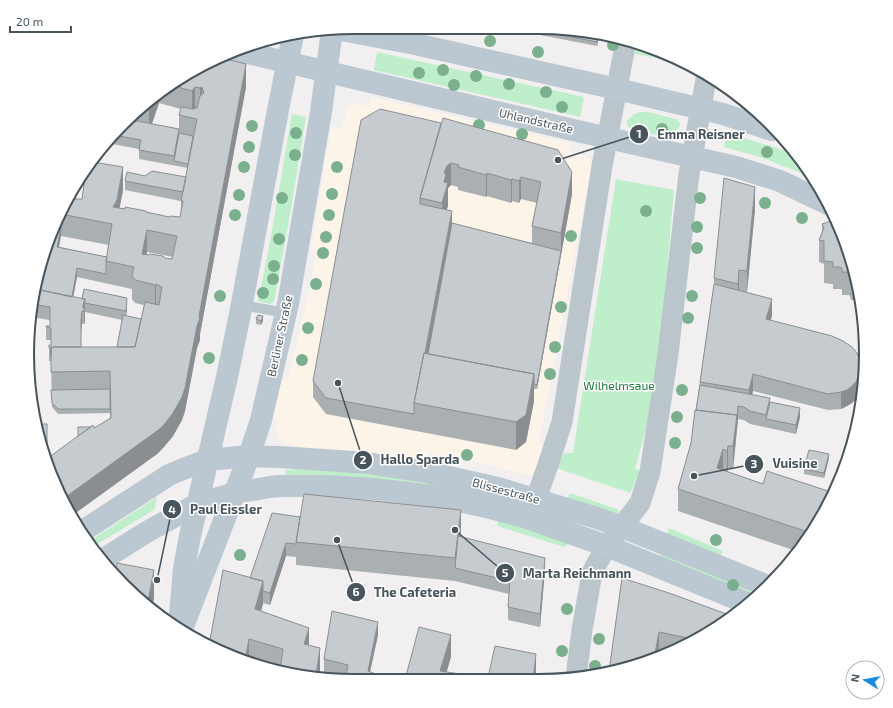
<svg xmlns="http://www.w3.org/2000/svg" width="893" height="708" font-family="'Exo 2',sans-serif">
<style>
.commercial{fill:#fcf4e9}
.green{fill:#bfeecb}
.lines{fill:none;stroke-linecap:round;stroke-linejoin:round}
.lane{stroke:#bbc6cc;stroke-width:10}
.street{stroke:#bbc6cc;stroke-width:21}
.secondary{stroke:#bcc8d1;stroke-width:22}
.tree{fill:#7bb08e}
.wall{fill:#aaafb2;fill-rule:evenodd}
.shaded-wall{fill:#8b8e91}
.building{fill:#c6cbcf;stroke:#8b8e91;fill-rule:evenodd}
.labels{text-anchor:middle;stroke-width:3;stroke-linejoin:round;paint-order:stroke}
.street-label{font-size:12px;fill:#48555c;stroke:#fff}
.park-label{font-size:12px;fill:#1a7c3e;stroke:#fff}
.rim{fill:none;stroke:#48555c;stroke-width:2}
.leader{fill:none;stroke:#48555c;stroke-width:1.5}
.callout-dot{fill:#48555c;stroke:#fff;stroke-width:1.5}
.mark-label{font-size:12px;text-anchor:middle;font-weight:bold;fill:#fff}
.callout-label{font-size:13px;text-anchor:middle;font-weight:bold;fill:#48555c;stroke:#fff;stroke-width:3;stroke-linejoin:round;paint-order:stroke}
</style>
<rect width="100%" height="100%" fill="#f2eff0"/>
<!-- commercial -->
<path class="commercial" d="M371 97 570 143 569 152 585 156 590 159 591 169 539 442 545 451 533 475 530 476 484 464 430 453 428 460 425 461 293 451 295 445 285 444 278 438 276 430 278 420 271 418 281 381 288 378 311 283 315 256 311 248 331 127 342 128 346 111 348 106 352 103H355L369 106Z"/>
<!-- green -->
<path class="green" d="M639 43 644 44 689 65 631 53 638 50Z
M377 52 584 97 580 117 374 70Z
M640 112H648L676 119C686 125 675 133 668 135 666 136 664 136 661 136L629 128 627 125V121L633 115Z
M292 114 306 117 291 209 274 302 271 304 260 302 258 300 268 253Z
M727 133 790 152 811 177 760 157 724 147Z
M616 179 674 190 664 305 654 387 649 418 635 469 639 470 640 473 630 493 567 472 557 468 564 453H573Z
M303 469 403 477 491 494 284 477 286 470Z
M570 493 617 509 619 511 618 516 567 500Z
M157 497 154 510 92 547 88 542Z
M499 518 568 542V544L564 547 497 526Z
M669 528 723 551 720 558 666 536Z
M662 550 762 592 756 599 659 559Z"/>
<g class="lines">
<!-- lane -->
<path class="lane" d="M242 305 286 313"/>
<!-- street -->
<path class="street" d="M536 499 548 465 562 422 602 166 626 41
M576 677 582 630 592 573 596 565 607 546 640 503 650 472 668 354 689 174 707 74"/>
<!-- secondary -->
<path class="secondary" d="M336 29 415 44 617 89 723 114 772 130
M239 51 573 130 736 167 780 181 828 204
M81 532 169 475 183 469 207 460 249 456 280 457 367 463 426 472 498 488 597 518 622 527 768 586
M102 560 145 533 197 504 235 493 270 487 280 486H327L374 489 440 497 486 507 527 518 607 546 749 604
M180 615 184 568 190 536 227 377 240 314 278 110 293 35
M182 629 249 456 261 420 288 304 321 112 332 30"/>
</g>
<!-- trees -->
<g class="tree">
<circle cx="490" cy="41" r="6"/>
<circle cx="613" cy="45" r="6"/>
<circle cx="538" cy="52" r="6"/>
<circle cx="443" cy="70" r="6"/>
<circle cx="419" cy="73" r="6"/>
<circle cx="476" cy="76" r="6"/>
<circle cx="509" cy="84" r="6"/>
<circle cx="454" cy="85" r="6"/>
<circle cx="546" cy="92" r="6"/>
<circle cx="562" cy="107" r="6"/>
<circle cx="479" cy="125" r="6"/>
<circle cx="252" cy="126" r="6"/>
<circle cx="662" cy="129" r="6"/>
<circle cx="296" cy="133" r="6"/>
<circle cx="522" cy="134" r="6"/>
<circle cx="249" cy="147" r="6"/>
<circle cx="767" cy="152" r="6"/>
<circle cx="295" cy="155" r="6"/>
<circle cx="244" cy="167" r="6"/>
<circle cx="337" cy="167" r="6"/>
<circle cx="332" cy="194" r="6"/>
<circle cx="239" cy="195" r="6"/>
<circle cx="282" cy="198" r="6"/>
<circle cx="700" cy="198" r="6"/>
<circle cx="765" cy="203" r="6"/>
<circle cx="646" cy="211" r="6"/>
<circle cx="235" cy="215" r="6"/>
<circle cx="329" cy="215" r="6"/>
<circle cx="802" cy="218" r="6"/>
<circle cx="697" cy="227" r="6"/>
<circle cx="571" cy="236" r="6"/>
<circle cx="326" cy="237" r="6"/>
<circle cx="279" cy="239" r="6"/>
<circle cx="697" cy="248" r="6"/>
<circle cx="323" cy="253" r="6"/>
<circle cx="274" cy="266" r="6"/>
<circle cx="273" cy="279" r="6"/>
<circle cx="316" cy="284" r="6"/>
<circle cx="263" cy="293" r="6"/>
<circle cx="220" cy="296" r="6"/>
<circle cx="692" cy="296" r="6"/>
<circle cx="561" cy="307" r="6"/>
<circle cx="688" cy="318" r="6"/>
<circle cx="308" cy="328" r="6"/>
<circle cx="555" cy="347" r="6"/>
<circle cx="209" cy="358" r="6"/>
<circle cx="302" cy="360" r="6"/>
<circle cx="550" cy="374" r="6"/>
<circle cx="682" cy="390" r="6"/>
<circle cx="677" cy="417" r="6"/>
<circle cx="675" cy="443" r="6"/>
<circle cx="467" cy="455" r="6"/>
<circle cx="716" cy="540" r="6"/>
<circle cx="240" cy="555" r="6"/>
<circle cx="733" cy="585" r="6"/>
<circle cx="567" cy="609" r="6"/>
<circle cx="599" cy="639" r="6"/>
<circle cx="562" cy="651" r="6"/>
<circle cx="595" cy="666" r="6"/>
</g>
<!-- wall -->
<path class="wall" d="M504 28H560L599 35 597 46Z
M191 71 246 87 200 334V340L197 348 185 411 182 420 173 436 163 448 157 454 70 517 38 438 47 424V458H48L93 427H97L110 418V394V413L58 414 52 407 51 361H49V345H51V340H46V326H50V320L37 318V303L34 302 38 269 41 263V266V261L68 198 73 199H82L84 187 82 185V176L93 162 123 190 119 208 146 212 169 217H180L181 208V201L125 190V181L145 176 186 177 188 168 139 159V149L107 143 123 123ZM159 103 181 109 179 115V129L152 124ZM61 236 109 245 107 257 59 247ZM147 252 173 257 172 259 146 255ZM77 277 132 289V299L135 303 144 305 141 319 126 316 127 307 73 297ZM85 312 122 320 117 347H81V331L82 324H84Z
M380 109 572 194 537 389H534V401L526 442 516 450 326 414 313 397V381ZM451 185 458 187V190L486 197 487 196 511 203 512 201 519 203 521 199 537 203 532 226V243L452 223 446 210 448 206V188Z
M755 209 747 293 772 316 770 320 860 388 858 393 856 399 852 403 847 406 841 409 828 410 753 391 752 395 770 402 800 417 796 434 750 424 744 420 738 419 733 469 728 468 727 472 763 484 832 499 799 552 678 511V489L691 443 714 284V278Z
M822 224H832L849 249 862 306H859V301L858 300H851L850 296 849 295H842V290L840 289H833V284L824 283V264L819 262V240L822 232Z
M256 319 263 321 261 325 256 324Z
M855 439 851 450 846 448V444Z
M829 458 824 478 804 474V469Z
M300 517 461 532 460 536 545 570 540 627 508 620V607L509 594 455 581 296 565V557L286 556 270 605 263 603 261 611 309 646 320 671 319 675H290L280 672V670L229 656 250 578Z
M622 578 702 637 663 655 659 654Z
M378 635 370 672 381 677 339 676 324 672V659Z"/>
<!-- shaded-wall -->
<path class="shaded-wall" d="M599 35 597 46V42Z
M246 64V87L200 334V340L197 348 185 411 182 420 173 436 163 448 157 454 70 517 63 499 199 316Z
M195 87V109L192 113V91Z
M202 87V109L200 111V88Z
M159 95V103L149 132V110L153 100Z
M179 129V138L174 161V165V156Z
M451 163V185L448 188V206L442 225V203L444 173 447 166Z
M123 167V190L117 222 113 207Z
M572 172V194L537 389V385L561 251V233Z
M487 173V196L486 197V175Z
M521 177V199L519 203V181Z
M512 179V201L511 203V180Z
M755 187V209L747 291V293V271Z
M452 211V228L419 404 416 403Z
M61 228V236L57 256V247Z
M147 230V252L142 276V254Z
M77 268V277L71 309V301Z
M739 270V292L738 307V284Z
M156 284V306L155 307V285Z
M127 298V307L126 320V311Z
M85 299V322L84 324V311H83V305Z
M772 299V316L766 336V319Z
M82 311V324L81 333V320Z
M263 316V321L261 325V321Z
M860 371V388L858 393 856 399 852 403 847 406 841 409V392Z
M534 374V401L526 442 516 450V422Z
M753 374V391L749 407V390Z
M738 406V419L733 469V446Z
M800 408V417L796 434V425Z
M728 446V468L727 473V451Z
M723 449V471L717 468Z
M829 454V458L824 478V473Z
M461 510V532L456 568H455V581V558Z
M286 543V556L270 605V593Z
M545 558V570L540 627V614Z
M154 570V598L152 610 147 606Z
M263 581V604L255 632V609Z
M378 622V635L369 676 368 671Z
M309 628V651L304 644Z
M659 632V654L658 657 654 659Z
M451 635V657L445 678 440 671Z
M249 639V662L245 661Z
M320 648V671L319 675H316Z
M536 654V676L535 680H533Z"/>
<!-- building -->
<path class="building" d="M527 28H560L599 35 597 42Z
M222 58 246 64 199 316 200 318 197 326 185 388 182 397 173 413 163 426 157 431 63 499 46 458H48L93 425 94 428 111 418 110 371 51 372V347H135L145 302 159 305 162 287 156 284 155 285 135 280 132 276 134 267 106 261 112 224 61 214 68 198 73 199H82L86 170 93 162 123 167 117 200 113 207 125 209V207L146 211V212L169 217 170 216 180 217 183 201H181L197 119 179 115 181 107 193 109 197 108 200 96 204 93 202 87 200 88 195 87 192 91 181 88V87L173 85 191 71ZM147 230 177 236 172 259 165 258 163 256 150 254 149 255 142 254Z
M153 100 149 110 141 108Z
M380 109 441 123 420 198V204L452 211 425 353H424L414 403V414L326 398 313 381 361 120Z
M443 118 558 150 572 172 561 233 532 226 541 182 521 177 519 181 512 179 511 180 487 173 486 175 458 167 459 165 451 163 447 166 444 173 446 174 444 182 448 183 442 203 420 198Z
M127 119 179 129 174 156 139 150 141 140 113 135 123 123Z
M179 133 193 136 188 164 174 161Z
M152 171 186 177 183 192 125 181 127 172 145 176Z
M724 178 755 187 747 269V271L739 270 738 284 714 278Z
M831 221 832 224 839 228 849 249 855 278H851L850 273 849 272H842V268L840 267H833V262L824 261V241L819 240 824 228 822 224Z
M452 223 561 251 537 385 534 384V374L428 354Z
M56 227 61 228 57 247 107 257 106 261V274L77 268 72 297 40 290 39 294H36L41 261Z
M40 265 36 290V289L38 269Z
M714 284 772 299 766 319 832 336 843 341 852 347 857 353 859 359 860 371 858 377 856 382 852 386 847 390 841 392 828 394 753 374 749 390 700 382Z
M84 289 127 298 126 311 85 303V299H82Z
M40 290 85 299 83 305V308L85 309 84 311H82L81 320V347H51V357V348H49V345H51V328L46 327V326H50V307L37 305Z
M123 315 141 319 135 347H117Z
M258 315 263 316 261 321 256 319Z
M424 353 534 374 526 415 516 422 414 403Z
M700 385 770 398 766 415 750 411 744 407 738 406 737 419V415L696 410Z
M110 389V409H58L52 403 51 390Z
M770 402 800 408 796 425 766 419Z
M695 410 737 415 733 446H728L727 451 723 449 717 468 763 484 767 471 834 493 832 499 811 533 678 489 691 443Z
M36 424H47V452H44L38 438Z
M78 427H91L78 436Z
M850 429 856 431 855 439 852 446 846 444Z
M809 450 829 454 824 473 804 469Z
M304 494 461 510 455 558 296 542Z
M272 513 300 517 296 544 286 543 270 593 263 591V581L250 578Z
M458 536 545 558 540 614 508 607 510 581 455 568Z
M117 563 154 570 147 606 114 575Z
M223 570 263 581 255 609 309 628 304 644 320 648 316 675H290L282 672V671L280 670 283 649 249 639 245 661 229 656 209 645Z
M622 578 669 593 732 616 702 637 697 640 659 632 654 659 644 664 609 671Z
M332 611 378 622 368 671 381 676V677L346 676 348 665 324 659Z
M419 627 451 635 440 671 488 678 495 646 536 654 533 680 412 677 406 676Z"/>
<g class="labels">
<!-- street labels -->
<g class="street-label">
<text transform="translate(536 121) rotate(13)" y="4">Uhlandstraße</text>
<text transform="translate(280 336) rotate(-78)" y="4">Berliner Straße</text>
<text transform="translate(506 491) rotate(15)" y="4">Blissestraße</text>
</g>
<!-- park labels -->
<g class="park-label">
<text x="619" y="390">Wilhelmsaue</text>
</g>
</g>
<!-- crop -->
<path d="M0 0H893V708H0ZM354 34H539A320 320 0 0 1 859 354V354A320 320 0 0 1 539 674H354A320 320 0 0 1 34 354V354A320 320 0 0 1 354 34Z" fill="#fff" fill-rule="evenodd"/>
<path class="rim" d="M354 34H539A320 320 0 0 1 859 354V354A320 320 0 0 1 539 674H354A320 320 0 0 1 34 354V354A320 320 0 0 1 354 34Z"/>
<!-- callouts -->
<path class="leader" d="M558 160L639 134M338 383L363 460M694 476L754 464M157 580L172 509M455 530L505 573M337 540L356 592"/>
<g class="callout-dot">
<circle cx="558" cy="160" r="4"/>
<circle cx="338" cy="383" r="4"/>
<circle cx="694" cy="476" r="4"/>
<circle cx="157" cy="580" r="4"/>
<circle cx="455" cy="530" r="4"/>
<circle cx="337" cy="540" r="4"/>
<circle cx="639" cy="134" r="10"/>
<circle cx="363" cy="460" r="10"/>
<circle cx="754" cy="464" r="10"/>
<circle cx="172" cy="509" r="10"/>
<circle cx="505" cy="573" r="10"/>
<circle cx="356" cy="592" r="10"/>
</g>
<g class="mark-label">
<text x="639" y="138">1</text>
<text x="363" y="464">2</text>
<text x="754" y="468">3</text>
<text x="172" y="514">4</text>
<text x="505" y="577">5</text>
<text x="356" y="596">6</text>
</g>
<g class="callout-label">
<text x="701" y="139">Emma Reisner</text>
<text x="420" y="464">Hallo Sparda</text>
<text x="795" y="468">Vuisine</text>
<text x="226" y="514">Paul Eissler</text>
<text x="577" y="578">Marta Reichmann</text>
<text x="415" y="597">The Cafeteria</text>
</g>
<!-- north arrow -->
<g transform="translate(865 680) rotate(281)"><circle r="19" fill="#ffffff" stroke="#b6bbbe"/>
<path d="M0-3L7 15L0 10L-7 15Z" fill="#1e8add"/>
<text y="-6" font-size="11" font-weight="bold" text-anchor="middle" fill="#48555c">N</text>
</g>
<!-- scale -->
<path d="M10 26v6h61v-6" fill="none" stroke="#48555c" stroke-width="2"/>
<text x="16" y="26" font-size="12" fill="#48555c" stroke="#ffffff" stroke-width="3" paint-order="stroke">20 m</text>
</svg>
